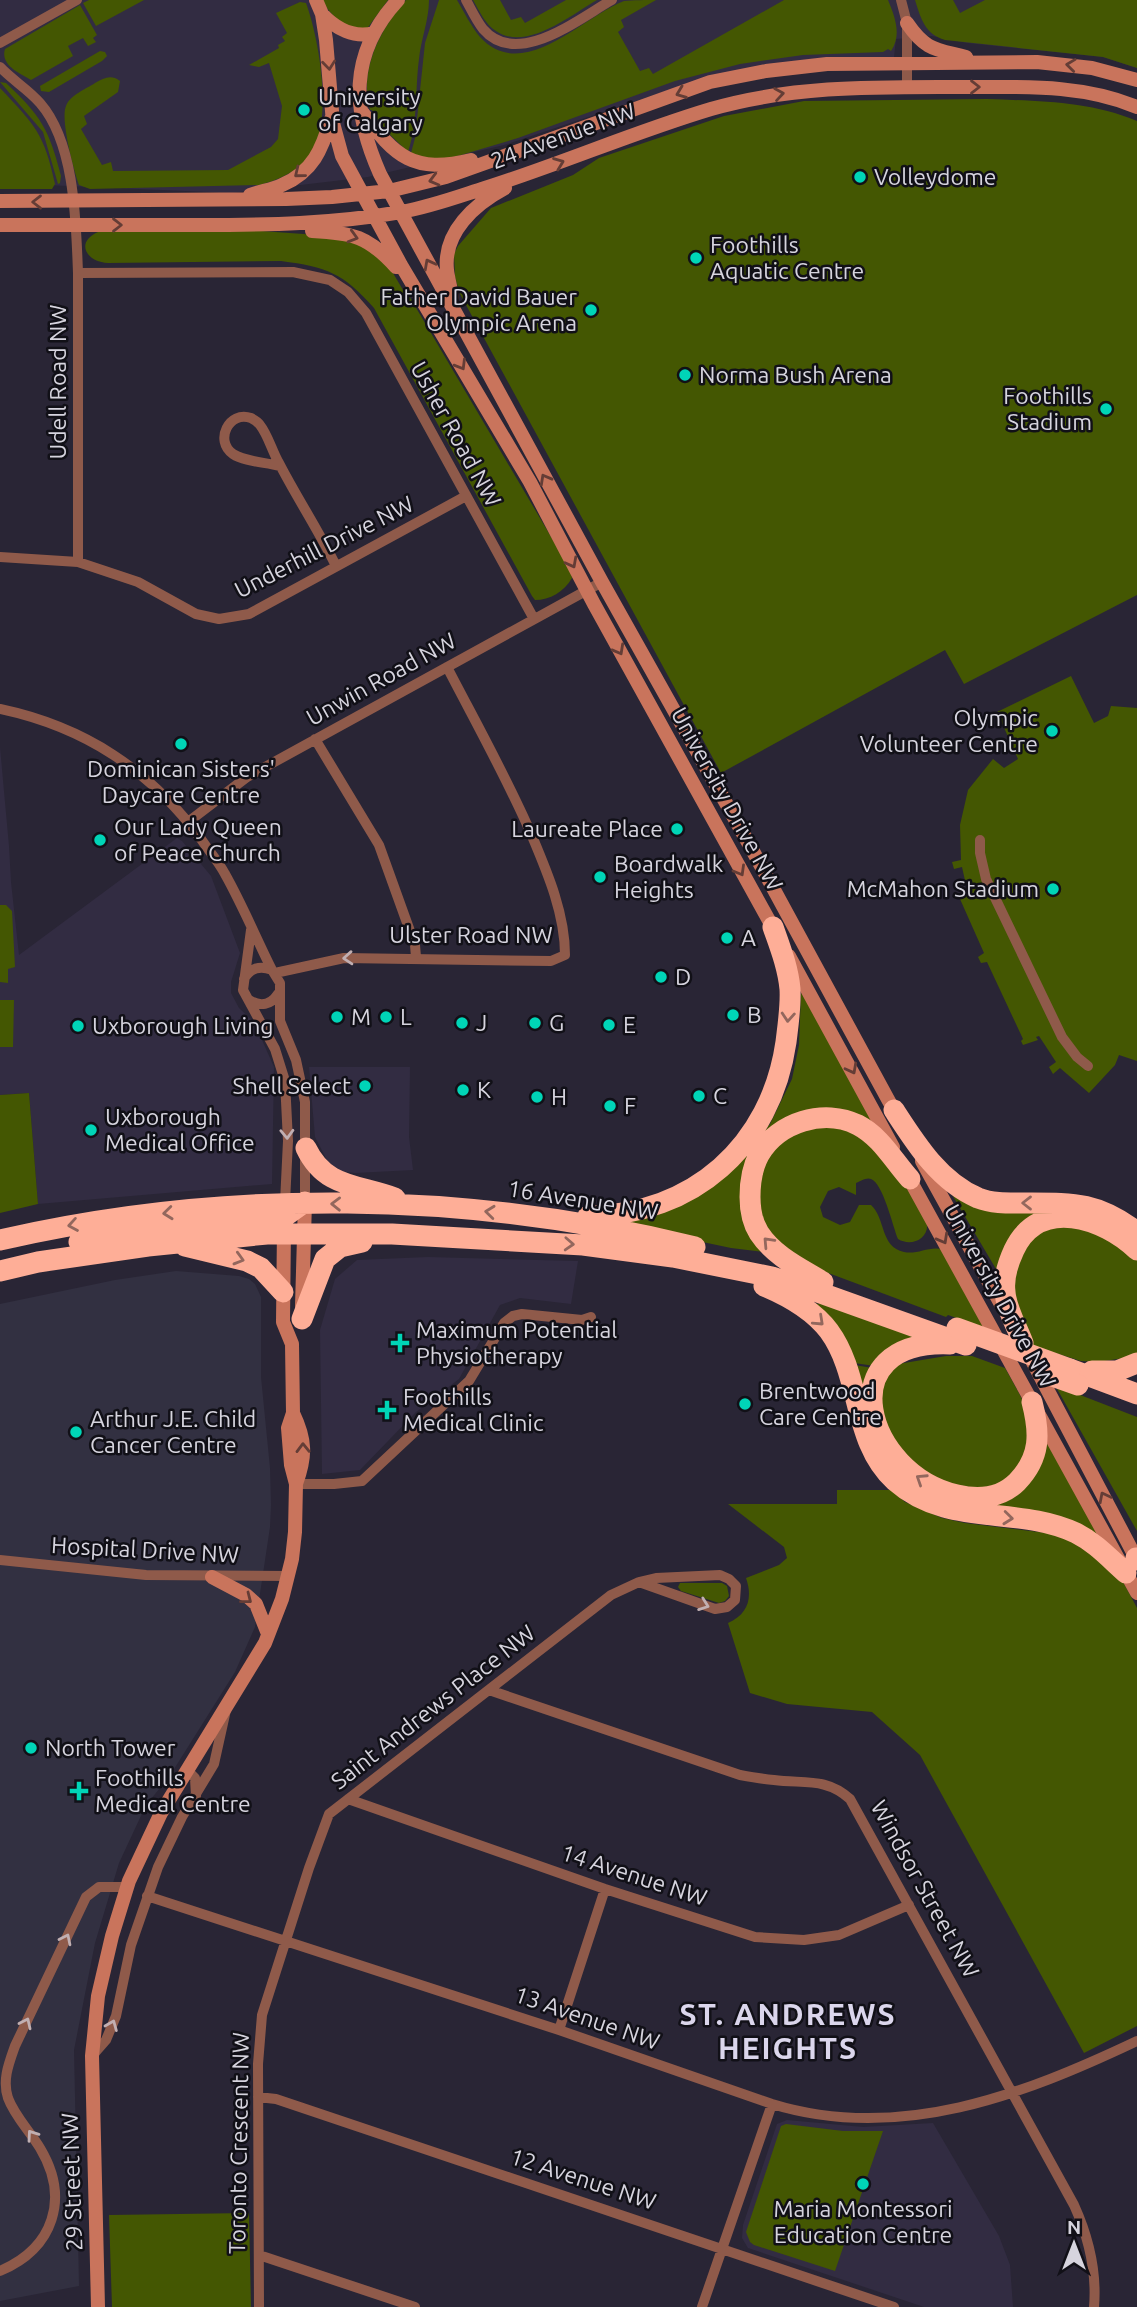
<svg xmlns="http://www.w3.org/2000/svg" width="1137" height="2307" font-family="Ubuntu,sans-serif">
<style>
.built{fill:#322c42}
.medical{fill:#323041}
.green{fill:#445702}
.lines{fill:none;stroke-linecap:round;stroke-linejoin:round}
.street{stroke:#8f5a4a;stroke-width:10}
.secondary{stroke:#c9745c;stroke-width:14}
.highway{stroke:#feae97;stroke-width:21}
.highway-bridge{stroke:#feae97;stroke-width:21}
.oneway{stroke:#643d36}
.oneway2{stroke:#c1afb2}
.oneway3{stroke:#93675d}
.poi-dot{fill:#00d5b7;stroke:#111017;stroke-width:2.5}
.labels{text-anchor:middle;stroke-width:5;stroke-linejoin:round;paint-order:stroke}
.poi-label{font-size:23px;fill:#d6d4de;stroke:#111017;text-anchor:start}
.street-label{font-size:23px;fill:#d6d4de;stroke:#111017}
.district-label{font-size:30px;font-weight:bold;letter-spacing:2px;fill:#dbd6ec;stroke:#111017}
</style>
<rect width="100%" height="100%" fill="#292535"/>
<!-- built -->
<path class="built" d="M0 0H1137V68L1103 57 967 43 932 36 896 39 894 57 711 76 504 145 368 177 232 193 45 185 0 186Z
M0 747 9 846 11 882 19 955 177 838 182 841 211 876 240 953 231 982V993L239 1008 254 1022 274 1067 272 1184 38 1204 29 1093 0 1095Z
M309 1067H410L409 1137 413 1170 355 1173 340 1171 328 1162 315 1137Z
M428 1257 578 1261 571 1304 520 1298 500 1305 459 1379 416 1412 360 1470 322 1474 320 1330 335 1279 357 1260Z
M787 2120 863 2127 933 2123 999 2236 1010 2265 1013 2307H924L748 2248 742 2238 743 2225 777 2124Z"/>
<!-- medical -->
<path class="medical" d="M176 1271 239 1276 249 1279 255 1284 261 1297V1377L270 1468 271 1505 270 1527 255 1627 235 1672 169 1777 146 1805 119 1863 95 1943 74 2050 79 2286 0 2301V1304L115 1280Z"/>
<!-- green -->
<path class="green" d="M89 0H144L96 26 83 3Z
M322 0H388L366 30C345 28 332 18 322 0Z
M406 0H429C429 20 421 39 419 59 415 89 418 123 408 152L378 123 372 110H370C359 70 380 29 406 0Z
M439 0H457C464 12 471 26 480 37 523 84 582 17 624 1 633 0 646 0 656 0L621 20 624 27 618 32 640 71 649 68 653 74 784 0H888C895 17 902 35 891 51L888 49 883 52 803 55 740 64 675 81 518 138 461 155 446 159 427 158 411 153 415 138 425 43Z
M473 0H500L511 20 521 17 525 23 566 0H597C571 15 526 52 496 31 485 24 480 12 473 0Z
M915 0H953L960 13 985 0H1137V68L1103 57 945 40C925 34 921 19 915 0Z
M300 2 306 3C319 39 331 110 315 146 304 169 282 179 259 185L90 189 79 185C74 171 60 119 66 106 70 95 86 89 95 83 104 78 111 74 120 81L118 92 84 116 87 124 81 129 102 165 111 162 113 171 228 170 271 147 278 139 282 106 269 63 259 67 249 65 279 48 278 45 285 41 282 37 287 33 276 13Z
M80 5 97 35 93 38 96 42 88 46 83 38 68 46 73 56 31 80C19 73 0 65 5 49Z
M100 51 105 52 107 56 102 61 49 92 41 91 40 86Z
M0 82 6 83C41 116 49 129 61 176L60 183 58 184 43 132Z
M0 88C35 125 44 133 55 184L52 189H0Z
M987 99C1039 101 1089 101 1137 121V595L964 684 945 650 721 773 460 294 455 277 454 254 458 246 491 208 573 175 599 158 724 116 804 101Z
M246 230 332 236 365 246 390 268 403 290 405 289 570 569 572 578C564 592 550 600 535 600L532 596 374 308C343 273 327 267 281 261L108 263C86 262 75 242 98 232Z
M1071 676 1094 723 1108 716 1111 706 1137 708V1061L1119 1055 1115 1065 1089 1093 1060 1068 1053 1074 1049 1067 1056 1062 1039 1036 1036 1037 1038 1040 1023 1045 1021 1041 1023 1039 987 962 981 963 978 957 984 953 960 899 971 893 966 885 962 867 954 869 952 862 961 860 960 825 968 790 993 759 1004 768 1018 759 997 712Z
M0 905H6L12 911 15 967 8 969V983L0 982Z
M801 993 809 1003 881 1132 826 1111 748 1164 764 1252 731 1248 617 1224 661 1213 691 1199 760 1137 770 1124 792 1079 799 1045Z
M0 1000H14L13 1047H0V1062Z
M29 1093 38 1204 0 1213V1095Z
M847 1125 900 1174 927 1223C929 1239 911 1247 898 1239 893 1227 883 1183 871 1179 867 1177 860 1181 856 1183V1195L839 1187 828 1191 820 1207 823 1217 840 1225 850 1222 859 1205H871C886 1219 880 1247 904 1252 917 1255 928 1246 942 1249L985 1328 948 1315 946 1317 799 1262 762 1229 757 1172 790 1130Z
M947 1186 1067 1213 996 1269Z
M1085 1225 1137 1256V1356L1098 1362 1081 1361 1033 1346 1022 1323 1009 1271 1015 1254 1044 1227Z
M812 1303 828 1305 928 1337 875 1366 854 1363Z
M946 1356H972L1005 1368C1019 1394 1042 1425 1027 1458 1023 1468 999 1484 991 1491L931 1480 886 1436 878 1386 898 1364Z
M854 1365 873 1368 874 1372C829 1463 1012 1571 1044 1444L1047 1443 1106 1545 1078 1526 1067 1521C1045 1518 1024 1514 1002 1511 953 1505 904 1498 877 1449 864 1424 861 1394 852 1367Z
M1057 1386 1137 1417V1531L1056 1387Z
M837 1490H892L905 1502 942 1518 965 1523 1055 1534 1077 1541 1119 1574 1137 1608V2026L1084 2053 920 1755 872 1712 787 1704 750 1693 728 1623C748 1614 753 1598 746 1578L779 1565 787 1558 784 1547 728 1504H837Z
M680 1583H722L727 1586 729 1596 725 1601 719 1603 681 1591 678 1587Z
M786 2124 843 2131H883L835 2271 754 2245 750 2242 746 2232 781 2126Z
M249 2213 251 2307H112L109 2215Z"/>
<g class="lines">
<!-- street -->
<path class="street" d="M466 0C471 9 476 20 483 29 517 69 578 19 612 0
M901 0 907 23V87
M0 43 77 0
M0 67C12 80 28 89 40 103 75 143 76 222 78 273V562
M78 273 293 272 330 280 348 292 366 313 534 619
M280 466C265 462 245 462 233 454 214 441 229 410 251 418 253 419 258 422 260 425 268 435 272 451 279 463 297 498 319 531 336 566
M0 557 78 562 138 582 196 614 219 619 249 614 466 496
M0 709C85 727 150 770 201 839 209 851 219 862 225 874 243 906 256 938 272 970
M315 739 379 845 415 945 416 957
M188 822 247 777 602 582
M980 840V853L986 879 1062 1037 1077 1057 1088 1066
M251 930 243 990 275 1049 285 1081 288 1141 285 1202
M275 973 344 958 551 961 565 955C565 914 548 874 532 836 507 778 476 723 447 667
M244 979C250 968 260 965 272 970L280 983V1021L296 1060 305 1102V1202
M249 1000C260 1007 271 1005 278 994
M296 1484H334L362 1481 469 1381 504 1323 513 1316 522 1314 582 1320 591 1317
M0 1560 146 1575 288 1576
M489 1690 740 1775C751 1777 762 1779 774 1780 803 1784 826 1777 850 1799L1074 2205C1089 2238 1097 2271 1094 2307
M187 1770 195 1778 196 1796
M348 1799 605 1889 755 1937 804 1940 839 1935 909 1905
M147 1896 559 2030 772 2104C899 2143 1023 2095 1137 2041
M559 2030 605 1889
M92 2056 106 2040 116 2016 131 1945 158 1867 182 1817 214 1764 226 1710
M258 2097 276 2099 894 2307
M259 2255 415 2307
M0 2271C54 2248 70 2198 40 2148 30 2131 15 2117 8 2098 2 2080 9 2063 15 2046L86 1897 99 1887H127
M259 2307 258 2064 262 2015 309 1868 329 1814 611 1595 639 1582 656 1578 720 1575 729 1579 736 1586 735 1600 727 1607 715 1609 639 1582
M702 2307 772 2104"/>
<!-- secondary -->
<path class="secondary" d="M316 0 322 14 326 40 333 123 342 156 401 265 530 482 594 604 777 935
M398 0C348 54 352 111 380 174L602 582 754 853 897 1116
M322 14C336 29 354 38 374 33
M907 23C926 51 936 49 966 57
M363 113C395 157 414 174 471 160
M250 195C260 191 272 190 282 185 313 172 322 149 331 119
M0 201 286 199 332 197 389 191 446 177 710 82 766 71 827 64 1037 62 1092 68 1137 80
M0 225C66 225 132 225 198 225 266 225 334 224 401 212 430 207 457 197 485 188 561 164 634 132 711 109 794 85 879 87 965 87 1023 87 1082 84 1137 107
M312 231C353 233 368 236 396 267
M452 297C451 288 448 279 447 270 443 232 475 204 505 188
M789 956 893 1147
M922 1161 1002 1306
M905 1171 1137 1593
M302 1306 305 1202
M1027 1351 1137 1560
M293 1413C306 1440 306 1456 296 1484
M212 1577 246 1595 256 1604 268 1634
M98 2307 92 2056 98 1996 112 1936 129 1881 161 1813 265 1643 282 1599 292 1559 295 1532 296 1484 291 1465 288 1428 293 1413 292 1344 283 1322 284 1227"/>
<!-- highway -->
<path class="highway" d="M894 1110C916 1144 939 1181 978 1198 993 1204 1010 1203 1026 1203 1074 1203 1097 1202 1137 1232
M306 1148C325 1188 357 1184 395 1198
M588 1216C693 1215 771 1146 786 1042 788 1025 791 1006 790 989 788 967 780 947 773 927
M0 1240C227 1188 468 1191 695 1247
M79 1242 132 1232 284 1217 305 1202
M185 1246 247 1261 261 1268 283 1292
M0 1271 38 1262 148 1246 267 1234H392L583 1245 673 1257 772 1277 818 1292 966 1345
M823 1282C800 1268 774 1256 759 1233 752 1222 750 1210 750 1197 750 1183 752 1168 759 1155 778 1122 824 1108 858 1125 881 1137 893 1160 910 1179
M764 1286C788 1296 813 1310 829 1331 862 1376 852 1442 895 1481 948 1528 1017 1505 1076 1533 1096 1543 1110 1559 1126 1573
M302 1319 325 1259 340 1247 362 1242
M1023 1343C1017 1327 1006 1308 1005 1292 1003 1277 1008 1263 1014 1250 1039 1196 1104 1218 1137 1250
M950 1344C827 1339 865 1474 957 1495 978 1500 1001 1498 1017 1482 1041 1457 1040 1433 1032 1402
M1070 1369 1137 1394
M1092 1371H1117L1137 1363
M1136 1558 1137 1560"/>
<!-- highway-bridge -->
<path class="highway-bridge" d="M957 1328 1070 1369
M1047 1374 1078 1385"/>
</g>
<!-- one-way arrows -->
<defs><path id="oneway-chevron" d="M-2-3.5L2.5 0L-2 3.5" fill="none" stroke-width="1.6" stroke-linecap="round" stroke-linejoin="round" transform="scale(1.75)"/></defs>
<g class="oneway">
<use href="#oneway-chevron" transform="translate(329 65) rotate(84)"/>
<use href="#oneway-chevron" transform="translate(1071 65) rotate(-173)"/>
<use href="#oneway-chevron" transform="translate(975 87)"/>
<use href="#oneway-chevron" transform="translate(681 93) rotate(159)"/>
<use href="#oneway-chevron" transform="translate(779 94) rotate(-9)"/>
<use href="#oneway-chevron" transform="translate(559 163) rotate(-21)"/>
<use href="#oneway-chevron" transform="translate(299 173) rotate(141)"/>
<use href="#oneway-chevron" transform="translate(434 180) rotate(165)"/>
<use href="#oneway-chevron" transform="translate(37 202) rotate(-180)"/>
<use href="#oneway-chevron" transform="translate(117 225)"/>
<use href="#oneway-chevron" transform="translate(353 237) rotate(16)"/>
<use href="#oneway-chevron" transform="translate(429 264) rotate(-118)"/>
<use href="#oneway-chevron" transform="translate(461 365) rotate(59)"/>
<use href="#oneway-chevron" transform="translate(545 479) rotate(-119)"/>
<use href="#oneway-chevron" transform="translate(572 563) rotate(62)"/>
<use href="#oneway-chevron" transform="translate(619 650) rotate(61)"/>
<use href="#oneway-chevron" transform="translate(740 871) rotate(60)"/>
<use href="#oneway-chevron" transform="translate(852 1069) rotate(62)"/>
<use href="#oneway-chevron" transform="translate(943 1239) rotate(61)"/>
<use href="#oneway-chevron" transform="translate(303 1448) rotate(-91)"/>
<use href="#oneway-chevron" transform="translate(1104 1497) rotate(-117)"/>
<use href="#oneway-chevron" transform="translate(247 1599) rotate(38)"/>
</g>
<g class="oneway2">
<use href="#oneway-chevron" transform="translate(348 958) rotate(176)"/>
<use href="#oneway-chevron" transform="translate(287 1134) rotate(88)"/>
<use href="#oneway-chevron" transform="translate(704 1605) rotate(20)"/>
<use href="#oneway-chevron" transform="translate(66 1939) rotate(-64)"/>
<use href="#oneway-chevron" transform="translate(26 2023) rotate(-65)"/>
<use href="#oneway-chevron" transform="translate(112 2025) rotate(-68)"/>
<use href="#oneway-chevron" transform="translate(32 2135) rotate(-125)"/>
</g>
<g class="oneway3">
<use href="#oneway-chevron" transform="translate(788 1017) rotate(94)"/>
<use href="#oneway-chevron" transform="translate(1027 1203) rotate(180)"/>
<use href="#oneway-chevron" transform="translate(336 1204) rotate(-179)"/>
<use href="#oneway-chevron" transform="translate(490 1212) rotate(-174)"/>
<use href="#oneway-chevron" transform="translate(168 1213) rotate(174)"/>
<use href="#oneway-chevron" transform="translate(73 1225) rotate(170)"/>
<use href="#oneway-chevron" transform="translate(768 1242) rotate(-133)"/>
<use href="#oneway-chevron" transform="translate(569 1244) rotate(3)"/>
<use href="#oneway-chevron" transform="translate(239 1259) rotate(16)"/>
<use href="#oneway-chevron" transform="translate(819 1321) rotate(43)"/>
<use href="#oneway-chevron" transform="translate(921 1479) rotate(-147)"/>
<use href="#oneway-chevron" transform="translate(1008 1518) rotate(6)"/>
</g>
<!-- markers -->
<g class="poi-dot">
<circle cx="304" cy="110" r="7"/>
<circle cx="860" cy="177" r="7"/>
<circle cx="696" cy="258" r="7"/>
<circle cx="591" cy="310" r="7"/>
<circle cx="685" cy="375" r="7"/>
<circle cx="1106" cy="409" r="7"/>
<circle cx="1052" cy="731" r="7"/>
<circle cx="181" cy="744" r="7"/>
<circle cx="677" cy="829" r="7"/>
<circle cx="100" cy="840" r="7"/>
<circle cx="600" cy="877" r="7"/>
<circle cx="1053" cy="889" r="7"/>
<circle cx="727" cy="938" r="7"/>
<circle cx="661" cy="977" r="7"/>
<circle cx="733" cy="1015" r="7"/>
<circle cx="337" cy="1017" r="7"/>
<circle cx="386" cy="1017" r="7"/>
<circle cx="462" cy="1023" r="7"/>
<circle cx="535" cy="1023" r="7"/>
<circle cx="609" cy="1025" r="7"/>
<circle cx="78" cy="1026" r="7"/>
<circle cx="365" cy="1086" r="7"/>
<circle cx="463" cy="1090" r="7"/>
<circle cx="699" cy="1096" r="7"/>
<circle cx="537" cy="1097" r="7"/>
<circle cx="610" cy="1106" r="7"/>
<circle cx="91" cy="1130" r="7"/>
<path d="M396.5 1332.5h7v7h7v7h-7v7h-7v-7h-7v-7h7z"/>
<circle cx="745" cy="1404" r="7"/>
<path d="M383.5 1399.5h7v7h7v7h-7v7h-7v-7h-7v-7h7z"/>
<circle cx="76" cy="1432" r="7"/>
<circle cx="31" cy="1748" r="7"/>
<path d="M75.5 1780.5h7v7h7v7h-7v7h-7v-7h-7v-7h7z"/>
<circle cx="863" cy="2184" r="7"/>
</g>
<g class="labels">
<!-- poi labels -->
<g class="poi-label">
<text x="318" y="105">University<tspan x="318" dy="26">of Calgary</tspan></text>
<text x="874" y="185">Volleydome</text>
<text x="710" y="253">Foothills<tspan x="710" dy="26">Aquatic Centre</tspan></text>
<text x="577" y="305" text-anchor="end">Father David Bauer<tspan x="577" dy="26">Olympic Arena</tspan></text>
<text x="699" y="383">Norma Bush Arena</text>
<text x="1092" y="404" text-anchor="end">Foothills<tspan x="1092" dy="26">Stadium</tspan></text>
<text x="1038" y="726" text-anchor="end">Olympic<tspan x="1038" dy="26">Volunteer Centre</tspan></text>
<text x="181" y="777" text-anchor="middle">Dominican Sisters'<tspan x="181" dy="26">Daycare Centre</tspan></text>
<text x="114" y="835">Our Lady Queen<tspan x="114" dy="26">of Peace Church</tspan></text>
<text x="663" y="837" text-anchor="end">Laureate Place</text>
<text x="614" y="872">Boardwalk<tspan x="614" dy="26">Heights</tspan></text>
<text x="1039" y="897" text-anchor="end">McMahon Stadium</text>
<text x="741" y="946">A</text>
<text x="675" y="985">D</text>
<text x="747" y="1023">B</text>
<text x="351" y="1025">M</text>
<text x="400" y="1025">L</text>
<text x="476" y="1031">J</text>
<text x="549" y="1031">G</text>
<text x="623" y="1033">E</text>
<text x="92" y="1034">Uxborough Living</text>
<text x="351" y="1094" text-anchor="end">Shell Select</text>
<text x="477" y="1098">K</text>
<text x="713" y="1104">C</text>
<text x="551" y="1105">H</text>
<text x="624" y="1114">F</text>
<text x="105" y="1125">Uxborough<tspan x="105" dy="26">Medical Office</tspan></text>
<text x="416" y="1338">Maximum Potential<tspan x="416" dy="26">Physiotherapy</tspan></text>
<text x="759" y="1399">Brentwood<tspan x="759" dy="26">Care Centre</tspan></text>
<text x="403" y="1405">Foothills<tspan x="403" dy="26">Medical Clinic</tspan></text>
<text x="90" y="1427">Arthur J.E. Child<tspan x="90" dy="26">Cancer Centre</tspan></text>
<text x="45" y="1756">North Tower</text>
<text x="95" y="1786">Foothills<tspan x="95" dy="26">Medical Centre</tspan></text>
<text x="863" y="2217" text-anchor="middle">Maria Montessori<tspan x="863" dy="26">Education Centre</tspan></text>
</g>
<!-- street labels -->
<g class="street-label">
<text transform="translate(563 136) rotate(-20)" y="8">24 Avenue NW</text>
<text transform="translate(58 382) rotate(-90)" y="8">Udell Road NW</text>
<text transform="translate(456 434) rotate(61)" y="8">Usher Road NW</text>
<text transform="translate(324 547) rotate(-27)" y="8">Underhill Drive NW</text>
<text transform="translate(381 679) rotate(-29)" y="8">Unwin Road NW</text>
<text transform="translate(727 799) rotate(61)" y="8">University Drive NW</text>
<text x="471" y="943">Ulster Road NW</text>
<text transform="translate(583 1200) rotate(9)" y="8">16 Avenue NW</text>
<text transform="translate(1000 1296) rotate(61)" y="8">University Drive NW</text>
<text transform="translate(145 1550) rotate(3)" y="8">Hospital Drive NW</text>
<text transform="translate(433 1707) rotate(-38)" y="8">Saint Andrews Place NW</text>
<text transform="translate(634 1875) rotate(18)" y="8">14 Avenue NW</text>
<text transform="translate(925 1889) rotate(61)" y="8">Windsor Street NW</text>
<text transform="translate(587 2018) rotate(19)" y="8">13 Avenue NW</text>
<text transform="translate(239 2143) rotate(-89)" y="8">Toronto Crescent NW</text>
<text transform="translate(583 2179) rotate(18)" y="8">12 Avenue NW</text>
<text transform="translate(72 2182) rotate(-92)" y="8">29 Street NW</text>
</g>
<!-- district labels -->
<g class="district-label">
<text x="788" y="2025">ST. ANDREWS<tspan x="788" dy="34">HEIGHTS</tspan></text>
</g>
</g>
<!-- north arrow -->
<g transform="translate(1074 2244)" stroke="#111017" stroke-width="5" paint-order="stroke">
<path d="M0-5L12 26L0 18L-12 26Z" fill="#d6d4de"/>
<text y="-10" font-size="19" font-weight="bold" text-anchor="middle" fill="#d6d4de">N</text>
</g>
</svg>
